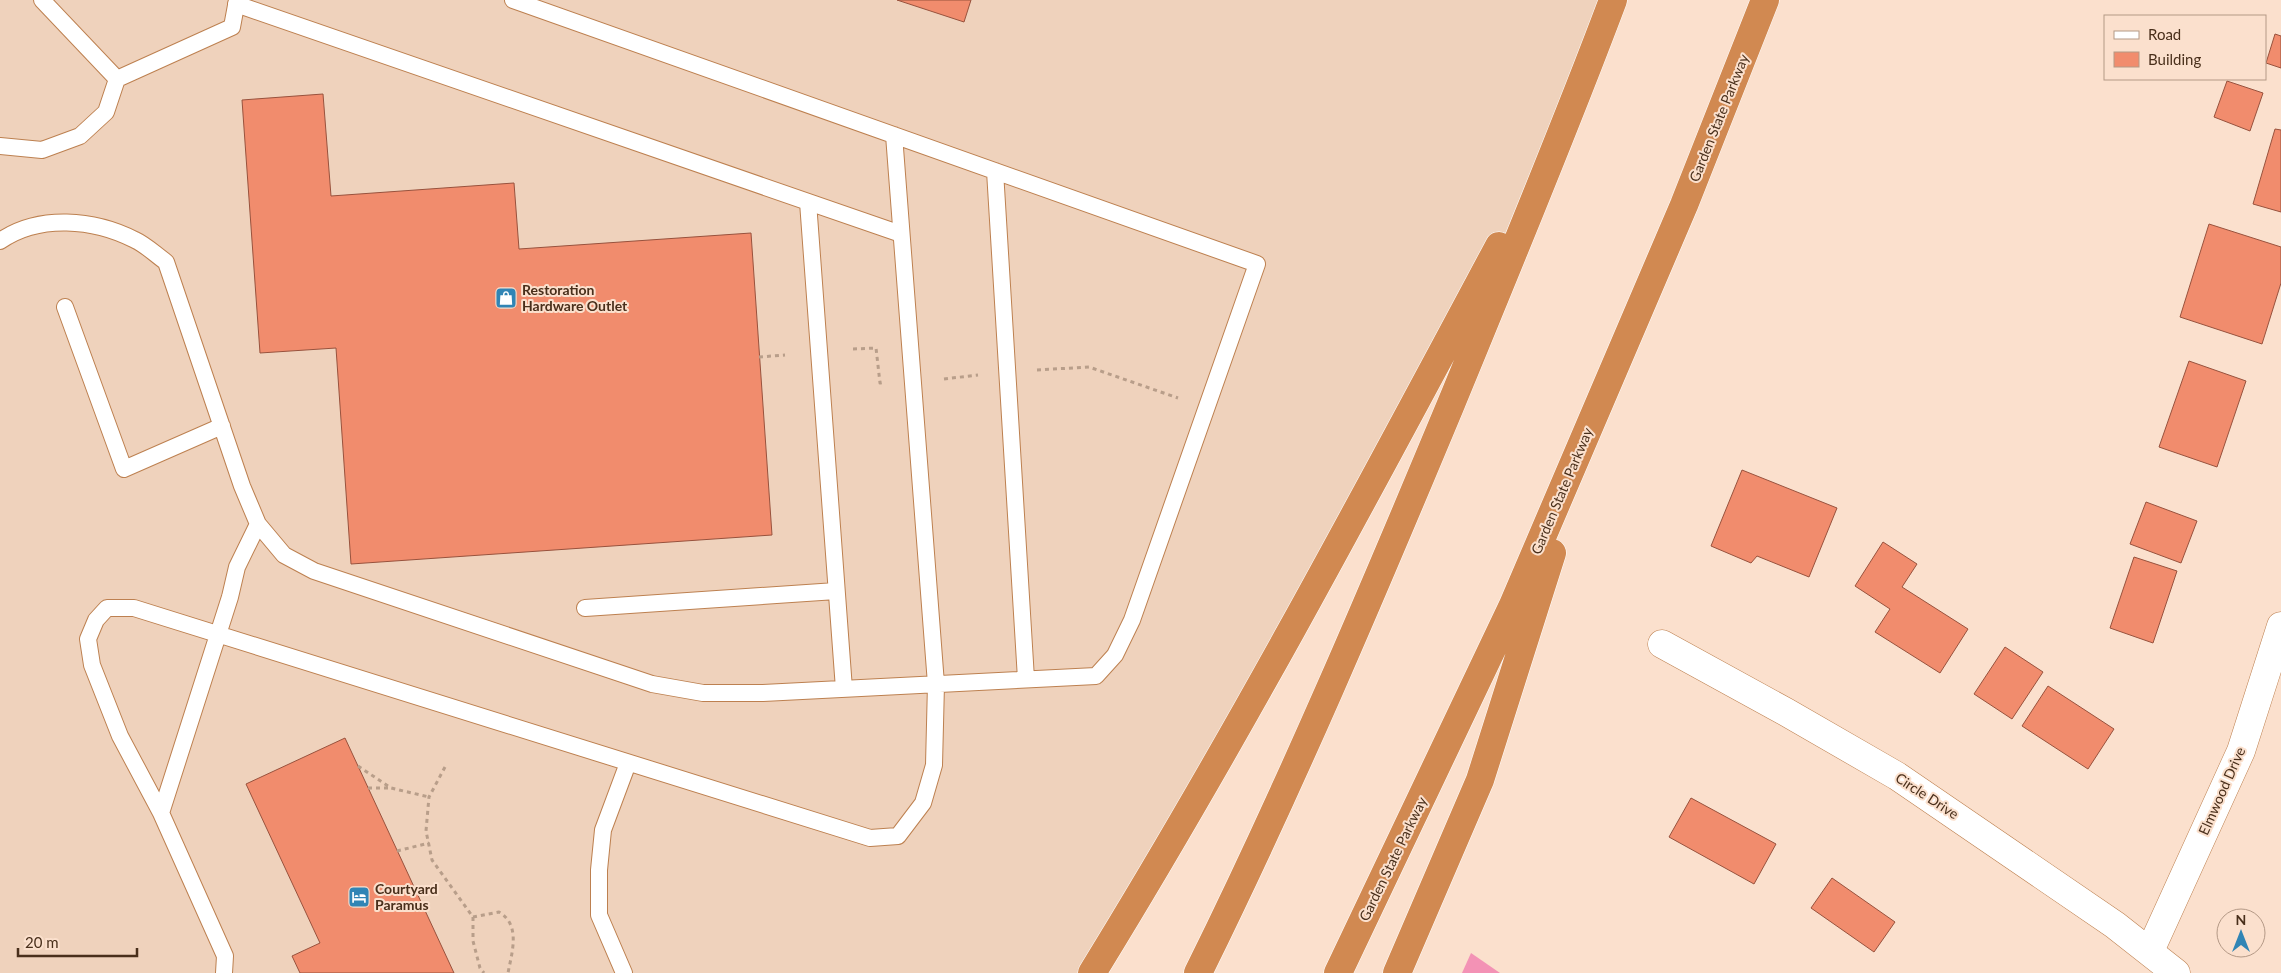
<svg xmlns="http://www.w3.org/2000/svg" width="2281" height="973" font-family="Lato,sans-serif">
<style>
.built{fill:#efd2bc}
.green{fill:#f392b5}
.building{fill:#f18c6d;stroke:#98523d}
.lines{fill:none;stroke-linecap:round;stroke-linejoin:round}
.lane-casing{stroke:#bd8050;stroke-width:18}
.street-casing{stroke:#bd8050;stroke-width:29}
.highway-casing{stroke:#fff;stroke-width:29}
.path{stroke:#b89e8a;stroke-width:3;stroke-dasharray:4 4;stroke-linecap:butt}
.lane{stroke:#fff;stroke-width:16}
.street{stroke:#fff;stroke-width:28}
.highway{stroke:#d18951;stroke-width:28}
.labels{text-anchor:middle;stroke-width:4;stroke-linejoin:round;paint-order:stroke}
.street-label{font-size:14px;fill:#492f1b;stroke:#fbe0cd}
.poi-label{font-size:14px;font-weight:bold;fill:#492f1b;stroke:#fbe0cd;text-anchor:start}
</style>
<rect width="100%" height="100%" fill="#fbe0cd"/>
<!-- built -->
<path class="built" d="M0 0H1613L1571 113 1369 489 1092 973H0Z"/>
<!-- green -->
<path class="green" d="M1471 953 1500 973H1462Z"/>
<!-- building -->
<path class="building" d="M897 0H971L964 22Z
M2275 34 2281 36V68L2266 63Z
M2227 81 2263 93 2250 131 2214 117Z
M323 94 331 196 514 183 519 249 751 233 772 535 351 564 336 348 260 353 242 100Z
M2275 129 2281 130V212L2253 204Z
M2209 224 2281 247V283L2262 344 2180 317Z
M2189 361 2246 381 2217 467 2159 447Z
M1742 470 1837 508 1809 577 1757 556 1751 563 1711 546Z
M2146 502 2197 521 2181 563 2130 544Z
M1883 542 1917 564 1902 587 1968 629 1940 673 1875 632 1890 609 1855 586Z
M2134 557 2177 571 2153 643 2110 628Z
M2005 647 2043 672 2012 719 1974 694Z
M2048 686 2114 729 2088 769 2022 726Z
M345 738 358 766 454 973H300L292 956 320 943 246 784Z
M1691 798 1776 844 1754 884 1669 837Z
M1832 878 1895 922 1874 952 1811 908Z"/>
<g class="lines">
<!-- lane casing -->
<g class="lane-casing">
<path id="lane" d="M42 0 117 79
M236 4 901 234
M0 146 42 150 80 136 106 112 117 79 232 27 237 0
M995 171 1026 679
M808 202 844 689
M0 241C39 214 94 219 135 240 146 245 156 255 166 262L242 486 258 524 284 555 314 571 652 684 703 693H763L1096 676 1115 655 1132 620 1257 264 513 0
M65 307 124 469 222 426
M258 524 237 567 230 597 161 813 120 736 92 665 88 639 96 620 107 608H134L870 838 898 836 923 803 934 765 936 684 894 135
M585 608 836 591
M161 813 225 956 224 973
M624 973 599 915V870L603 830 628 763"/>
</g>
<!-- street casing -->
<g class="street-casing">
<path id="street" d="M1662 644 1786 712 1897 776 2115 925 2176 973
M2150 951 2241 751 2281 626"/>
</g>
<!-- highway casing -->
<g class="highway-casing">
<path id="highway" d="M1092 973C1238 736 1368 491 1499 246
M1198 973C1290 787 1371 596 1451 404 1506 270 1562 136 1613 0
M1338 973 1513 605 1684 205 1765 0
M1397 973 1480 780 1552 553"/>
</g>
<!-- path -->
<path class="path" d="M853 349 876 348 880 383 885 382
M759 357 785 355
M1037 370 1089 367 1178 398
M944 379 978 375
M358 766 391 788 429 797
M445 767 429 797 426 831 432 860 473 917V941L480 968 484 973
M368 788H390
M397 851 429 843
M473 917 499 912C521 925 512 952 508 973"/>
<!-- lane -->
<use href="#lane" class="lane"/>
<!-- street -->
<use href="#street" class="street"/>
<!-- highway -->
<use href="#highway" class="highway"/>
</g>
<!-- icons -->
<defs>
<g id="shop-square" transform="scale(1.125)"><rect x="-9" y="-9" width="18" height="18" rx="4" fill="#3185b5" stroke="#fbe0cd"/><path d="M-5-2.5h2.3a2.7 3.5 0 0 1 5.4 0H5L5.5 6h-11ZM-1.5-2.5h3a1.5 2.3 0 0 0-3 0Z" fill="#fff"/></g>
<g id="hotel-square" transform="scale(1.125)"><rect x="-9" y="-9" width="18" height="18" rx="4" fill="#3185b5" stroke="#fbe0cd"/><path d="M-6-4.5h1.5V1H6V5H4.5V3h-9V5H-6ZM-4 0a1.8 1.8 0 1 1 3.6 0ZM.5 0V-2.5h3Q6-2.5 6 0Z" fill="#fff"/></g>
</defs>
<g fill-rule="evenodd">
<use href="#shop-square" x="506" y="298"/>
<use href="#hotel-square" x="359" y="897"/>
</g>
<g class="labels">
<!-- street labels -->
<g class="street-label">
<text transform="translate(1719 118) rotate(-68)" y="5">Garden State Parkway</text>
<text transform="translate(1562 491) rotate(-67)" y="5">Garden State Parkway</text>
<text transform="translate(2222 791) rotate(-66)" y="5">Elmwood Drive</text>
<text transform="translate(1927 796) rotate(33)" y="5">Circle Drive</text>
<text transform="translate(1393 859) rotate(-64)" y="5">Garden State Parkway</text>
</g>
<!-- poi labels -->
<g class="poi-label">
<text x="522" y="295">Restoration<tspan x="522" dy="16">Hardware Outlet</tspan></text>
<text x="375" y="894">Courtyard<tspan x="375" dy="16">Paramus</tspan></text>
</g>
</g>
<!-- legend -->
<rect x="2104" y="15" width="162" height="65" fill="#fbe0cd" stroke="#b49986"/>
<rect x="2114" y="31" width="25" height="8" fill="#ffffff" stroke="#b49986"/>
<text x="2148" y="40" font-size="15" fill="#492f1b">Road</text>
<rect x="2114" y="52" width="25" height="15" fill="#f18c6d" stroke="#b49986"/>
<text x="2148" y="65" font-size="15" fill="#492f1b">Building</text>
<!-- north arrow -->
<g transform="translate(2241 933)"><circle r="24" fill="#fbe0cd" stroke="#b49986"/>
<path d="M0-4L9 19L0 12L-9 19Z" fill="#3185b5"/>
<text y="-8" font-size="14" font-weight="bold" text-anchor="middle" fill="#492f1b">N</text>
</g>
<!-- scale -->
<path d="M18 948v8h119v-8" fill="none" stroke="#492f1b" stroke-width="2.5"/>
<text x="25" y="948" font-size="15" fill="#492f1b" stroke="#fbe0cd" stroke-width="4" paint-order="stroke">20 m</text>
</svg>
